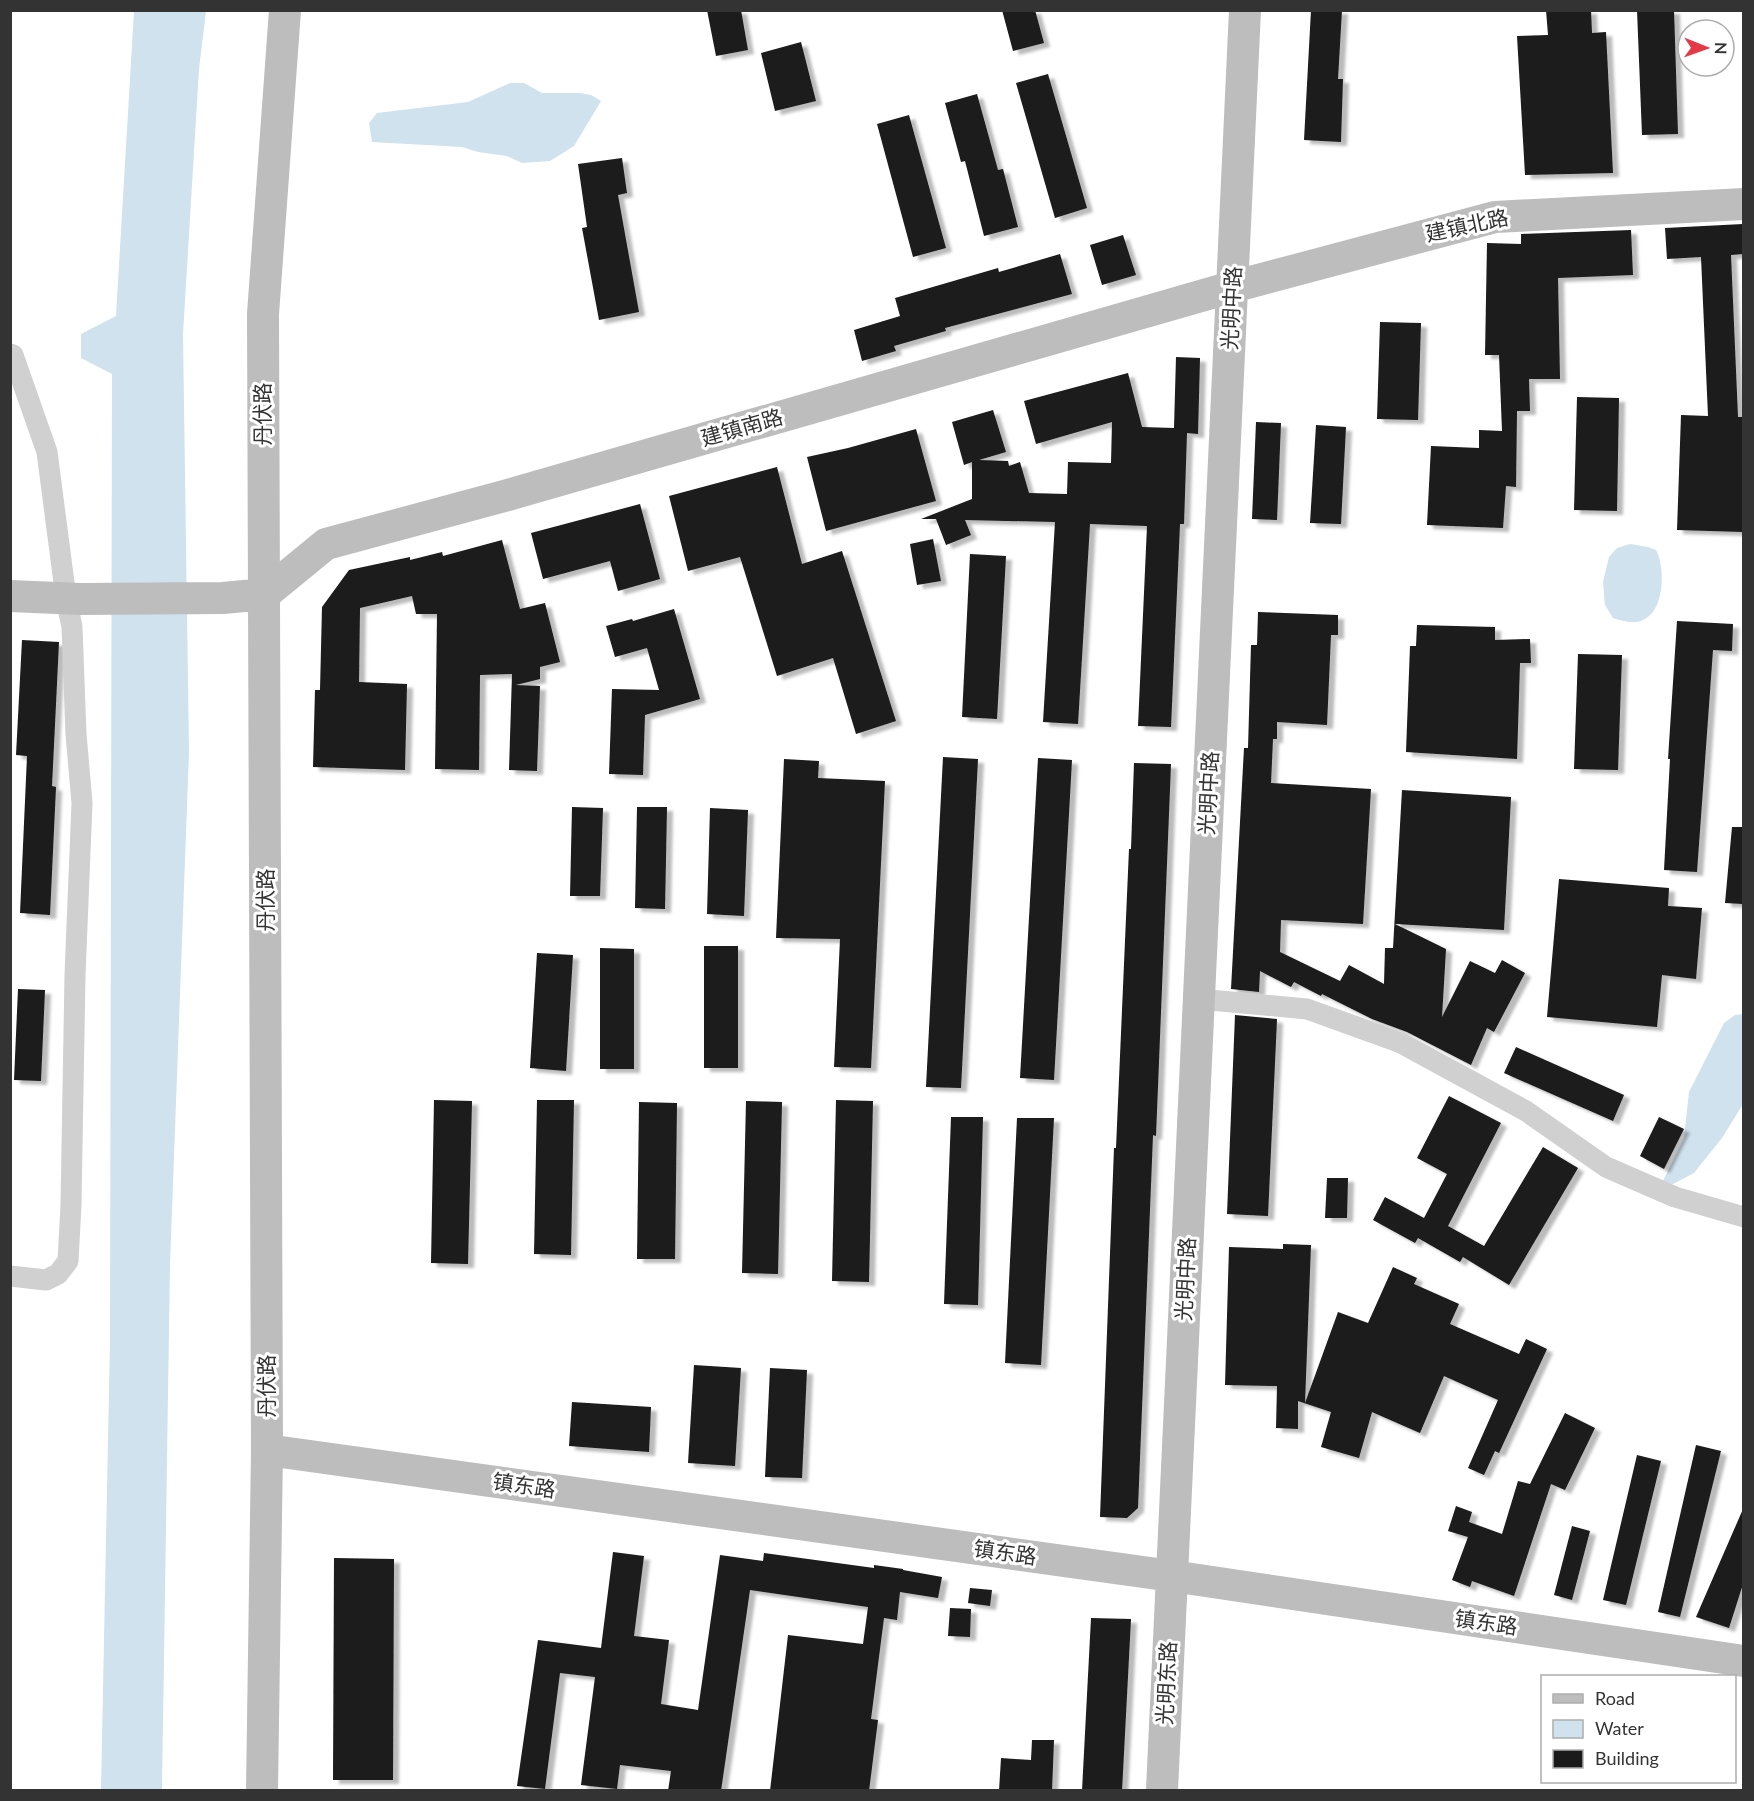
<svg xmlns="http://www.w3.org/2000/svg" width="1754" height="1801" font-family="Lato,'Noto Sans SC',sans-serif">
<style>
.water{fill:#cfe2ee}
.building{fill:#1a1a1a;filter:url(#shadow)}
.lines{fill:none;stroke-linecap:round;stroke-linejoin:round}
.street{stroke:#d0d0d0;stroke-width:21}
.secondary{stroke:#bdbdbd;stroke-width:32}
.labels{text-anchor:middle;stroke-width:6;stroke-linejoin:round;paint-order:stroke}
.street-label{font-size:21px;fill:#333;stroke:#fff}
</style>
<defs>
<filter id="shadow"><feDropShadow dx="6" dy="4" stdDeviation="1.5" flood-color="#0004"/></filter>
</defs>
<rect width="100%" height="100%" fill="#fff"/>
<!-- water -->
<path class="water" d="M134 11H206L199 69 183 334 189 752 170 1264 162 1790H101L110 1341 112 374 81 358V334L116 316Z
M510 83H524L542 93H580L591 95 601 101 574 146 550 161 522 163 507 156 478 152 462 147 372 142 369 123 377 113 468 102Z
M1630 544 1648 547 1656 550C1665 567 1665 608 1645 619 1635 625 1623 621 1613 618L1605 605 1603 582 1609 557 1617 548Z
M1743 1014V1104L1722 1138 1694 1173 1673 1184 1662 1183 1684 1138 1689 1092 1724 1023 1735 1015Z"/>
<!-- building -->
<path class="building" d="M707 10H741L748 50 716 56Z
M1002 10H1035L1044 43 1013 51Z
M1311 10H1342L1338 79H1343L1341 142 1304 140Z
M1546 10H1591L1592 33 1606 32 1613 173 1525 175 1517 36 1548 35Z
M1637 10H1674L1678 134 1642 135Z
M801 42 816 101 775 111 761 53Z
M1048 74 1087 208 1055 218 1016 83Z
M977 94 998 170 1003 169 1018 227 984 236 965 161 961 162 945 103Z
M909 115 946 248 913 257 877 124Z
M622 158 627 193 618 195 639 312 599 320 582 228 587 227 578 164Z
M1743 224V254L1731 255 1738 417H1743V532L1677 530 1681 415 1708 416 1701 257 1667 259 1665 228Z
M1631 230 1633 275 1558 278 1560 379H1529L1530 411H1517L1516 487 1506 486 1503 528 1427 525 1431 446 1479 448V430L1502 431 1499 355H1485L1487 243 1521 244V234Z
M1123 235 1136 275 1102 285 1090 245Z
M1060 254 1072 294 945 328 946 331 894 346 896 351 862 361 854 330 900 316 895 298 998 268 999 272Z
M1380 322 1421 323 1418 420 1377 419Z
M1176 357 1200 358 1198 434 1187 433 1184 524H1180L1171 727 1138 726 1147 526 1090 524 1078 724 1043 722 1055 522 965 520 971 535 946 545 936 519H921L972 499V462L964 465 952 422 993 410 1006 452 979 460 1008 461 1009 466 1020 462 1029 493 1067 494 1068 462 1111 463 1112 422 1036 444 1024 401 1128 373 1142 427 1174 428Z
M1577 397 1619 398 1617 511 1574 510Z
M1256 422 1281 423 1277 520 1252 519Z
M1316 425 1346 427 1341 524 1310 523Z
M916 429 936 501 826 531 807 457 848 448Z
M777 467 802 564 842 551 896 721 856 734 833 658 777 676 740 557 688 571 669 496Z
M640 504 660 579 618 591 610 561 543 579 531 533Z
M933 539 941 581 917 585 910 544Z
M502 540 520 609 545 603 560 662 540 667V679L516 685 540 686 537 771 509 770 512 674 480 675 479 770 435 769 437 614H416L412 596 360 608 359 682 407 684 405 770 313 767 315 690H320L322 607 349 570 410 557V560L442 552 443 556Z
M970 554 1006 556 997 719 962 717Z
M674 609 700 699 645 715 643 775 609 774 612 689 659 690 647 648 615 657 606 626 632 619 633 621Z
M1258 612 1338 615V635H1331L1327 725 1277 722V739H1273L1271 783 1371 789 1363 924 1281 920 1280 952 1340 981 1349 965 1384 984 1385 948H1393L1402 790 1511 797 1504 930 1395 924 1446 949 1442 1017 1470 961 1495 973 1502 960 1525 973 1494 1032 1487 1028 1471 1065 1407 1032 1372 1019 1322 994 1321 996 1294 982 1291 987 1260 971 1259 992 1231 989 1244 748H1248L1251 645H1257Z
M1677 621 1733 624 1732 651 1713 650 1697 872 1664 870 1670 759H1668Z
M1417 625 1495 627V640L1530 639 1531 663H1520L1517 759 1406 752 1410 646H1416Z
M22 640 59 642 52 786 56 787 50 915 20 913 27 756 16 755Z
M1578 654 1622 655 1618 770 1574 769Z
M943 757 978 759 961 1088 926 1087Z
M1038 758 1072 760 1054 1080 1020 1078Z
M784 759 819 761 818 778 885 781 871 1068 834 1067 840 939 776 938Z
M1134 763 1171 764 1156 1136 1153 1135 1138 1508 1127 1518 1100 1517 1114 1148H1116L1129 849H1131Z
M572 807 603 808 600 896H570Z
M637 807H667L665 909 635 908Z
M710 808 748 810 744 916 707 914Z
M1732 827H1743V904L1725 903Z
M1559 879 1669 888 1668 906 1702 908 1696 979 1662 975 1657 1027 1547 1017Z
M704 946H738V1068H704Z
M600 948 634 949V1069H600Z
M537 953 573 955 566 1071 530 1068Z
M18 989 45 990 41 1081 14 1080Z
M1235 1015 1277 1019 1268 1216 1227 1214Z
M1516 1047 1624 1095 1613 1121 1504 1073Z
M1449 1096 1501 1123 1448 1226 1484 1246 1543 1147 1578 1168 1509 1285 1463 1257 1460 1262 1418 1238 1415 1243 1373 1220 1385 1197 1424 1218 1447 1174 1417 1158Z
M434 1100 472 1101 468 1264 431 1263Z
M537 1100H574L571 1255 534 1254Z
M836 1100 873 1101 869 1282 832 1281Z
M746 1101 782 1102 778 1274 742 1273Z
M639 1102 677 1103 675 1259H637Z
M951 1117H983L978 1305 944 1304Z
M1659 1117 1684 1129 1664 1169 1640 1156Z
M1017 1118H1054L1041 1365 1005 1363Z
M1327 1178H1348L1347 1218H1325Z
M1283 1244 1311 1245 1305 1403 1338 1312 1368 1323 1393 1267 1417 1278 1414 1284 1459 1304 1450 1324 1519 1354 1526 1339 1547 1349 1499 1453 1495 1451 1484 1475 1468 1468 1498 1400 1444 1376 1420 1433 1372 1412 1359 1458 1321 1447 1331 1412 1298 1401V1429L1276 1428 1277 1386 1225 1385 1229 1247 1283 1249Z
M694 1365 741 1368 735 1466 688 1463Z
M770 1368 807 1370 802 1478 765 1477Z
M572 1402 651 1407 649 1452 569 1446Z
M1565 1413 1595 1428 1565 1490 1551 1484 1514 1596 1472 1581 1470 1587 1452 1580 1468 1537 1448 1531 1456 1506 1472 1512 1469 1522 1502 1534 1518 1481 1530 1484Z
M1696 1445 1721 1451 1680 1617 1658 1612Z
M1637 1455 1661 1461 1626 1605 1603 1600Z
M1743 1509V1584L1729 1628 1696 1617Z
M1572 1526 1590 1531 1572 1600 1554 1595Z
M613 1552 644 1556 634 1636 669 1640 661 1704 698 1710 720 1555 763 1561 764 1553 874 1568V1565L903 1569V1570L942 1577 938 1598 900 1592 897 1620 884 1618 871 1719 878 1720 869 1791H770L788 1635 863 1644 868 1607 750 1590 721 1791H668L671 1771 620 1765 617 1789 581 1785 595 1677 560 1673 545 1789 517 1786 538 1640 601 1648Z
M334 1558 394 1559 393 1780H333Z
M970 1588 992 1590 990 1606 968 1603Z
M950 1608 971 1609 970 1637 948 1636Z
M1091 1618 1131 1619 1122 1791H1082Z
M1032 1740H1054L1052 1791H999L1001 1758 1031 1760Z"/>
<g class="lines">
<!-- street -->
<path class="street" d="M10 354 13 355 47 452 66 598 72 627 76 734 82 803 75 975 71 1205 68 1261 58 1274 46 1280 10 1276
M1199 999 1307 1009 1401 1043 1526 1111 1606 1167 1675 1197 1744 1217"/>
<!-- secondary -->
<path class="secondary" d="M10 596 80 599 223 598 265 594 326 544 508 495 1232 287 1495 217 1744 204
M267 1450 1172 1576 1744 1661
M262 1790 267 1450 263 314 285 10
M1162 1790 1245 10"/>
</g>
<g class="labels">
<!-- street labels -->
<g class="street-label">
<text transform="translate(1467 226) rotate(-12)" y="7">建镇北路</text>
<text transform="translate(1232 308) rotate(-87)" y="7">光明中路</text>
<text transform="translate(263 414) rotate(-90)" y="7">丹伏路</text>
<text transform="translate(742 428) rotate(-16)" y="7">建镇南路</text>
<text transform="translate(1209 793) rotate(-87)" y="7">光明中路</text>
<text transform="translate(266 900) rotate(-90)" y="7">丹伏路</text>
<text transform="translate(1186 1279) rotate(-87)" y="7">光明中路</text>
<text transform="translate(267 1386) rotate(-90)" y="7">丹伏路</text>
<text transform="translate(524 1486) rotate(8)" y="7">镇东路</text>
<text transform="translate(1005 1553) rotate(8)" y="7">镇东路</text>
<text transform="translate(1486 1623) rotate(8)" y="7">镇东路</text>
<text transform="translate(1167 1683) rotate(-87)" y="7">光明东路</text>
</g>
</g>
<!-- border -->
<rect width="1754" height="1801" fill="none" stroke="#333333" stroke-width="24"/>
<!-- legend -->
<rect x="1541" y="1675" width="195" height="108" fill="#ffffff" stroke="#adadad" stroke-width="1.5"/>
<rect x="1553" y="1694" width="30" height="9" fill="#bdbdbd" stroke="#adadad" stroke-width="1.5"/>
<text x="1595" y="1705" font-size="18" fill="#333333">Road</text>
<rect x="1553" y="1720" width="30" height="18" fill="#cfe2ee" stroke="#adadad" stroke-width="1.5"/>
<text x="1595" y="1735" font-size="18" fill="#333333">Water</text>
<rect x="1553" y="1750" width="30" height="18" fill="#1a1a1a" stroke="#adadad" stroke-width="1.5"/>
<text x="1595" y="1765" font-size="18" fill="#333333">Building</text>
<!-- north arrow -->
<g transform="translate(1706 48) rotate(91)"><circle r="28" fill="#ffffff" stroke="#adadad" stroke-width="1.5"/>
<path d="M0-4.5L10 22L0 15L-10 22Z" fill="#e63946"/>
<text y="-9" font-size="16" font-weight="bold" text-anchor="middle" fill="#333333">N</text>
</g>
</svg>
